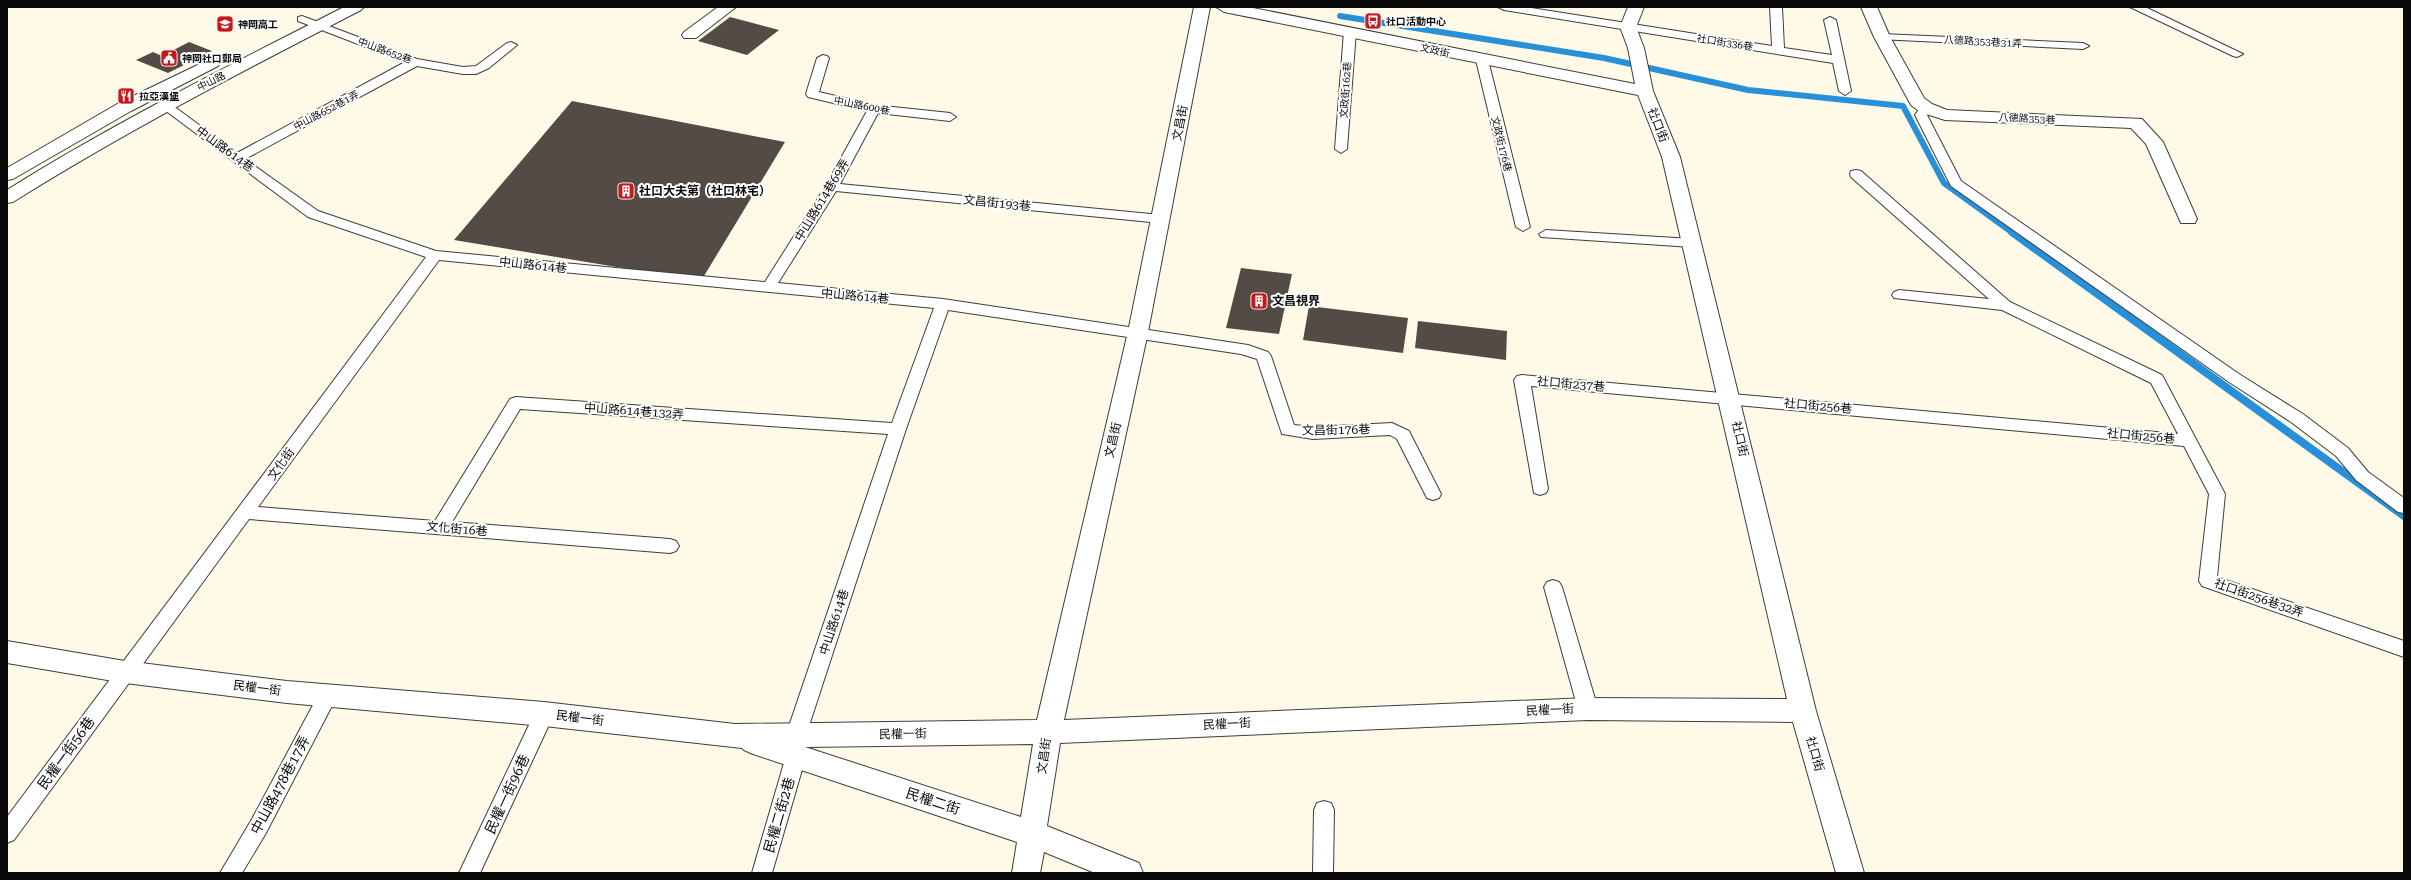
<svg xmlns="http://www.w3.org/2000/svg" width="2411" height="880" font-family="'Roboto Serif','Noto Sans TC',serif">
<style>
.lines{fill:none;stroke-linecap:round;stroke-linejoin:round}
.stream-far1{stroke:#2890d8;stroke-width:6}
.stream{stroke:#2890d8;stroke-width:8}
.building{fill:#534b46}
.service-casing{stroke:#3d3d3d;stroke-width:2}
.minor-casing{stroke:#3d3d3d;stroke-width:2}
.tertiary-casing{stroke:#3d3d3d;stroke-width:2}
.service{fill:#fff;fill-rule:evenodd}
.minor{fill:#fff;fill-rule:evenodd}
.tertiary{fill:#fff;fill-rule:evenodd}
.labels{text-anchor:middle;stroke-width:4;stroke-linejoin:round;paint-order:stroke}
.far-poi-label{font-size:10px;font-weight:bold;fill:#0a0a0a;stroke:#fff;text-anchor:start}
.far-street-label{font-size:10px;fill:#0a0a0a;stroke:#fff}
.street-label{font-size:12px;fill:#0a0a0a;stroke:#fff}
.poi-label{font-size:12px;font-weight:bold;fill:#0a0a0a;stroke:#fff;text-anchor:start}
.near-street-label{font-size:14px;fill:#0a0a0a;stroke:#fff}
</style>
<rect width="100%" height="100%" fill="#fffae7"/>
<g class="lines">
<!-- stream-far1 -->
<path class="stream-far1" d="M1340 16 1604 58 1748 90 1903 106 1944 183 2013 233"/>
<!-- stream -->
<path class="stream" d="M2012 232 2404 516"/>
</g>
<!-- building -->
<path class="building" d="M730 17 779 30 747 55 698 41Z
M189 42 212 51 168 73 136 60 153 52 162 56Z
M572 101 785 142 701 281 454 240Z
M1241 268 1292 274 1279 334 1226 328Z
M1309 306 1408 318 1403 353 1303 340Z
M1418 321 1507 331 1506 360 1415 348Z"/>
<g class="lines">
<!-- service casing -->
<g class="service-casing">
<path id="service" d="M1498 7H1525L1772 46 1770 7H1782L1784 48 1832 55 1824 20 1830 17 1836 20 1851 91 1845 95 1839 91 1833 63 1504 10Z
M2130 7H2145L2243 54 2237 57 2233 56Z
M302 16 417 59 463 67 476 66 507 43 511 42 517 45 489 68 476 74H463L417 66 245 159 318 211 436 251 765 282 825 187 867 111 808 97 806 94 817 58 823 55 827 56 829 58 819 92 874 105 950 113 956 117 950 121 878 113 840 184 1161 215 1168 219 1161 223 836 191 778 283 943 299 1248 345 1268 352 1271 356 1294 425 1313 427 1392 423 1409 431 1441 494 1439 498 1433 500 1427 498 1397 439 1390 435 1313 439 1282 434 1257 359 1241 354 948 310 906 429 806 735 803 741 796 744 789 741 786 735 888 434 520 409 452 522 670 539 676 541 679 546 676 551 670 553 249 519 14 840 7 843V817L426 257 308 217 158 105 164 101 168 102 237 153 405 62 298 21V17ZM439 260 934 308 892 423 516 397 510 399 435 521 258 507Z
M1350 28 1356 31 1347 149 1341 153 1335 149 1344 31Z
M1882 34 2083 43 2089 46 2083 49 1878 39 1876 37Z
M1482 57 1488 60 1530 227 1523 231 1516 227 1476 60Z
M1926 104 1932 108 1927 115 1961 181 2239 374 2303 414 2348 448 2368 472 2404 498V513L2398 512 2356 480 2336 456 2291 422 2229 382 1951 186 1915 115 1922 105Z
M1856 170 1861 171 2010 302 2162 375 2225 494 2217 577 2404 641V657L2202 586 2199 581 2209 494 2184 446 1531 386 1548 489 1546 493 1540 495 1534 493 1514 380 1517 376 1522 375 2178 434 2151 383 2002 310 1894 298 1892 295 1894 292 1899 290 1989 299 1851 177 1850 174 1851 171Z
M1546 230 1692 239 1699 243 1692 247 1541 237 1539 234Z
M1553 580 1559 582 1562 587 1598 709 1595 715 1588 717 1581 715 1578 709 1544 587 1547 582Z
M328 688 335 690 337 696 266 833 242 873H220L252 819 321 690Z
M544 706 551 708 554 714 480 873H459L537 708Z
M796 747 803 750 806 756 772 873H752L786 756 789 750Z
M1324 801 1331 803 1334 810 1333 873H1313L1314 810 1317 803Z"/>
</g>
<!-- minor casing -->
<g class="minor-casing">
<path id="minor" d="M718 7H736L696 38H684L682 35 684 32Z
M1194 7H1210L1148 332 1064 720 1588 698 1787 699 1662 157 1638 95 1224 12 1216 7H1248L1635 84 1628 48 1620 27 1628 7H1644L1636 27 1644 48 1653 91 1680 157 1816 711 1864 873H1836L1793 722 1588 720 1060 743 1047 826 1139 863 1143 873H1095L1044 852 1040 873H1012L1017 842 753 754 744 750 742 748 544 726 287 703 125 683 7 663V641L125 661 287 681 544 702 735 724 1037 720 1128 332ZM1033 744 1021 817 805 747Z
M1861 7H1877L1890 37 1924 98 1932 104 1947 110 2142 119 2163 142 2197 219 2195 223H2181L2146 144 2131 128 1945 120 1920 112 1911 105 1874 37Z"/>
</g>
<!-- tertiary casing -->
<g class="tertiary-casing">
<path id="tertiary" d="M344 7H364L361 10C243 71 126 131 13 202L7 203V190C116 122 230 65 344 7Z
M212 58 218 60 220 63 218 66 131 111 13 179 7 180V168L119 103Z"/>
</g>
<!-- service -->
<use href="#service" class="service"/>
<!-- minor -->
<use href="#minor" class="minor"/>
<!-- tertiary -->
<use href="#tertiary" class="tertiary"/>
</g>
<!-- icons -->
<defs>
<g id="bus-square" transform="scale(0.9)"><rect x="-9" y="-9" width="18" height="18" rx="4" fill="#c3191f" stroke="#fff"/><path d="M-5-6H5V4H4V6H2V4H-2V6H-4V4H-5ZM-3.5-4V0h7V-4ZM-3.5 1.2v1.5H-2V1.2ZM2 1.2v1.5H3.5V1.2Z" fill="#fff"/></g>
<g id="school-square" transform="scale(0.9)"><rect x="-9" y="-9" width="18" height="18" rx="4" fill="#c3191f" stroke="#fff"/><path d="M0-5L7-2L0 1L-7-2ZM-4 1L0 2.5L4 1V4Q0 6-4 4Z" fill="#fff"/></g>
<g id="civic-square" transform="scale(0.9)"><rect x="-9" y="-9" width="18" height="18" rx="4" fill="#c3191f" stroke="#fff"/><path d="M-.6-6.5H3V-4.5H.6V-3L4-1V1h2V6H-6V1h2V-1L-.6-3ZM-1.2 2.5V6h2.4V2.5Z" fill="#fff"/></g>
<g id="restaurant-square" transform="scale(0.9)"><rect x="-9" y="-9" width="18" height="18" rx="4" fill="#c3191f" stroke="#fff"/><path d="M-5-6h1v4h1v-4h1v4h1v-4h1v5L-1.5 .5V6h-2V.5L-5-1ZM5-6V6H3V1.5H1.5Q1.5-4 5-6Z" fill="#fff"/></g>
<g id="building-square" transform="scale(0.9)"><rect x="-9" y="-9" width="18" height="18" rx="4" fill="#c3191f" stroke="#fff"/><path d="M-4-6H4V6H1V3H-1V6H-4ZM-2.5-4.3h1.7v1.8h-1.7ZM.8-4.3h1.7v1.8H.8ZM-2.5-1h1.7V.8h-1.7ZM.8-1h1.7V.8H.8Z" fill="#fff"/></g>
</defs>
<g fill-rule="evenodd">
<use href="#bus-square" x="1373" y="21"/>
<use href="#school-square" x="225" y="24"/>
<use href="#civic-square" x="169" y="58"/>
<use href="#restaurant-square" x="126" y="96"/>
<use href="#building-square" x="626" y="191"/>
<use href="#building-square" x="1259" y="301"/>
</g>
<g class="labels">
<!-- far-poi labels -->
<g class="far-poi-label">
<text x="1386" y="25">社口活動中心</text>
<text x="238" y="28">神岡高工</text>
<text x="182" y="62">神岡社口郵局</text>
<text x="139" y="100">拉亞漢堡</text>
</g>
<!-- far-street labels -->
<g class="far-street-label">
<text transform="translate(1983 41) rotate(3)" y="4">八德路353巷31弄</text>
<text transform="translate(1725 42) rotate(9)" y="4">社口街336巷</text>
<text transform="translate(385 50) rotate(20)" y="4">中山路652巷</text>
<text transform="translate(1435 50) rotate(13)" y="4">文政街</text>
<text transform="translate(211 81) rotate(-27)" y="4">中山路</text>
<text transform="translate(1345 90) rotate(-86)" y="4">文政街162巷</text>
<text transform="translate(862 105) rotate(11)" y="4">中山路600巷</text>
<text transform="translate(326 110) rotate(-28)" y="4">中山路652巷1弄</text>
<text transform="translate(2027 118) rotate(3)" y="4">八德路353巷</text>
<text transform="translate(1502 144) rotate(76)" y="4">文政街176巷</text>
</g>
<!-- street labels -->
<g class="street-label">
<text transform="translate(1180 123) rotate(-79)" y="4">文昌街</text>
<text transform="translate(1658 125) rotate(69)" y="4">社口街</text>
<text transform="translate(225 149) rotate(36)" y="4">中山路614巷</text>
<text transform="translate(822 200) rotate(-59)" y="4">中山路614巷69弄</text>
<text transform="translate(997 203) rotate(6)" y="4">文昌街193巷</text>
<text transform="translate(533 265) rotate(6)" y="4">中山路614巷</text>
<text transform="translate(855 296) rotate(5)" y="4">中山路614巷</text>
<text transform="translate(1571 384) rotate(5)" y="4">社口街237巷</text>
<text transform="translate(1818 406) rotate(5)" y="4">社口街256巷</text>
<text transform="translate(634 411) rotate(4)" y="4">中山路614巷132弄</text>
<text transform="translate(1336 430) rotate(-1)" y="4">文昌街176巷</text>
<text transform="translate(2141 436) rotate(5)" y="4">社口街256巷</text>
<text transform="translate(1740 439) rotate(77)" y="4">社口街</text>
<text transform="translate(1113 440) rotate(-77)" y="4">文昌街</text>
<text transform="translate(281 464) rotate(-54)" y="4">文化街</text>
<text transform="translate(457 529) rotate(5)" y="4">文化街16巷</text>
<text transform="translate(2259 598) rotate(19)" y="4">社口街256巷32弄</text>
<text transform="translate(834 622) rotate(-72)" y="4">中山路614巷</text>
<text transform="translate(257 688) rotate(7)" y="4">民權一街</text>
<text transform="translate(1550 710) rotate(-3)" y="4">民權一街</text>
<text transform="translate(580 718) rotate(7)" y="4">民權一街</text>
<text transform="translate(1227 724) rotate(-3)" y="4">民權一街</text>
<text transform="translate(903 734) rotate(-1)" y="4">民權一街</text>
<text transform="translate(1815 754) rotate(74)" y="4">社口街</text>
<text transform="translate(1044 756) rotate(-82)" y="4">文昌街</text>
</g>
<!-- poi labels -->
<g class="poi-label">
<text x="639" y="195">社口大夫第（社口林宅）</text>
<text x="1272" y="305">文昌視界</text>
</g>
<!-- near-street labels -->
<g class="near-street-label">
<text transform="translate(66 753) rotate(-54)" y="5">民權一街56巷</text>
<text transform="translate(280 785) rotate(-62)" y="5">中山路478巷17弄</text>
<text transform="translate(507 794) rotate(-65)" y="5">民權一街96巷</text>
<text transform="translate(933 801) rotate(18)" y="5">民權二街</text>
<text transform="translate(779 815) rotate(-74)" y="5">民權二街2巷</text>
</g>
</g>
<!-- border -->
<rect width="2411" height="880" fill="none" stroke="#0a0a0a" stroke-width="16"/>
</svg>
